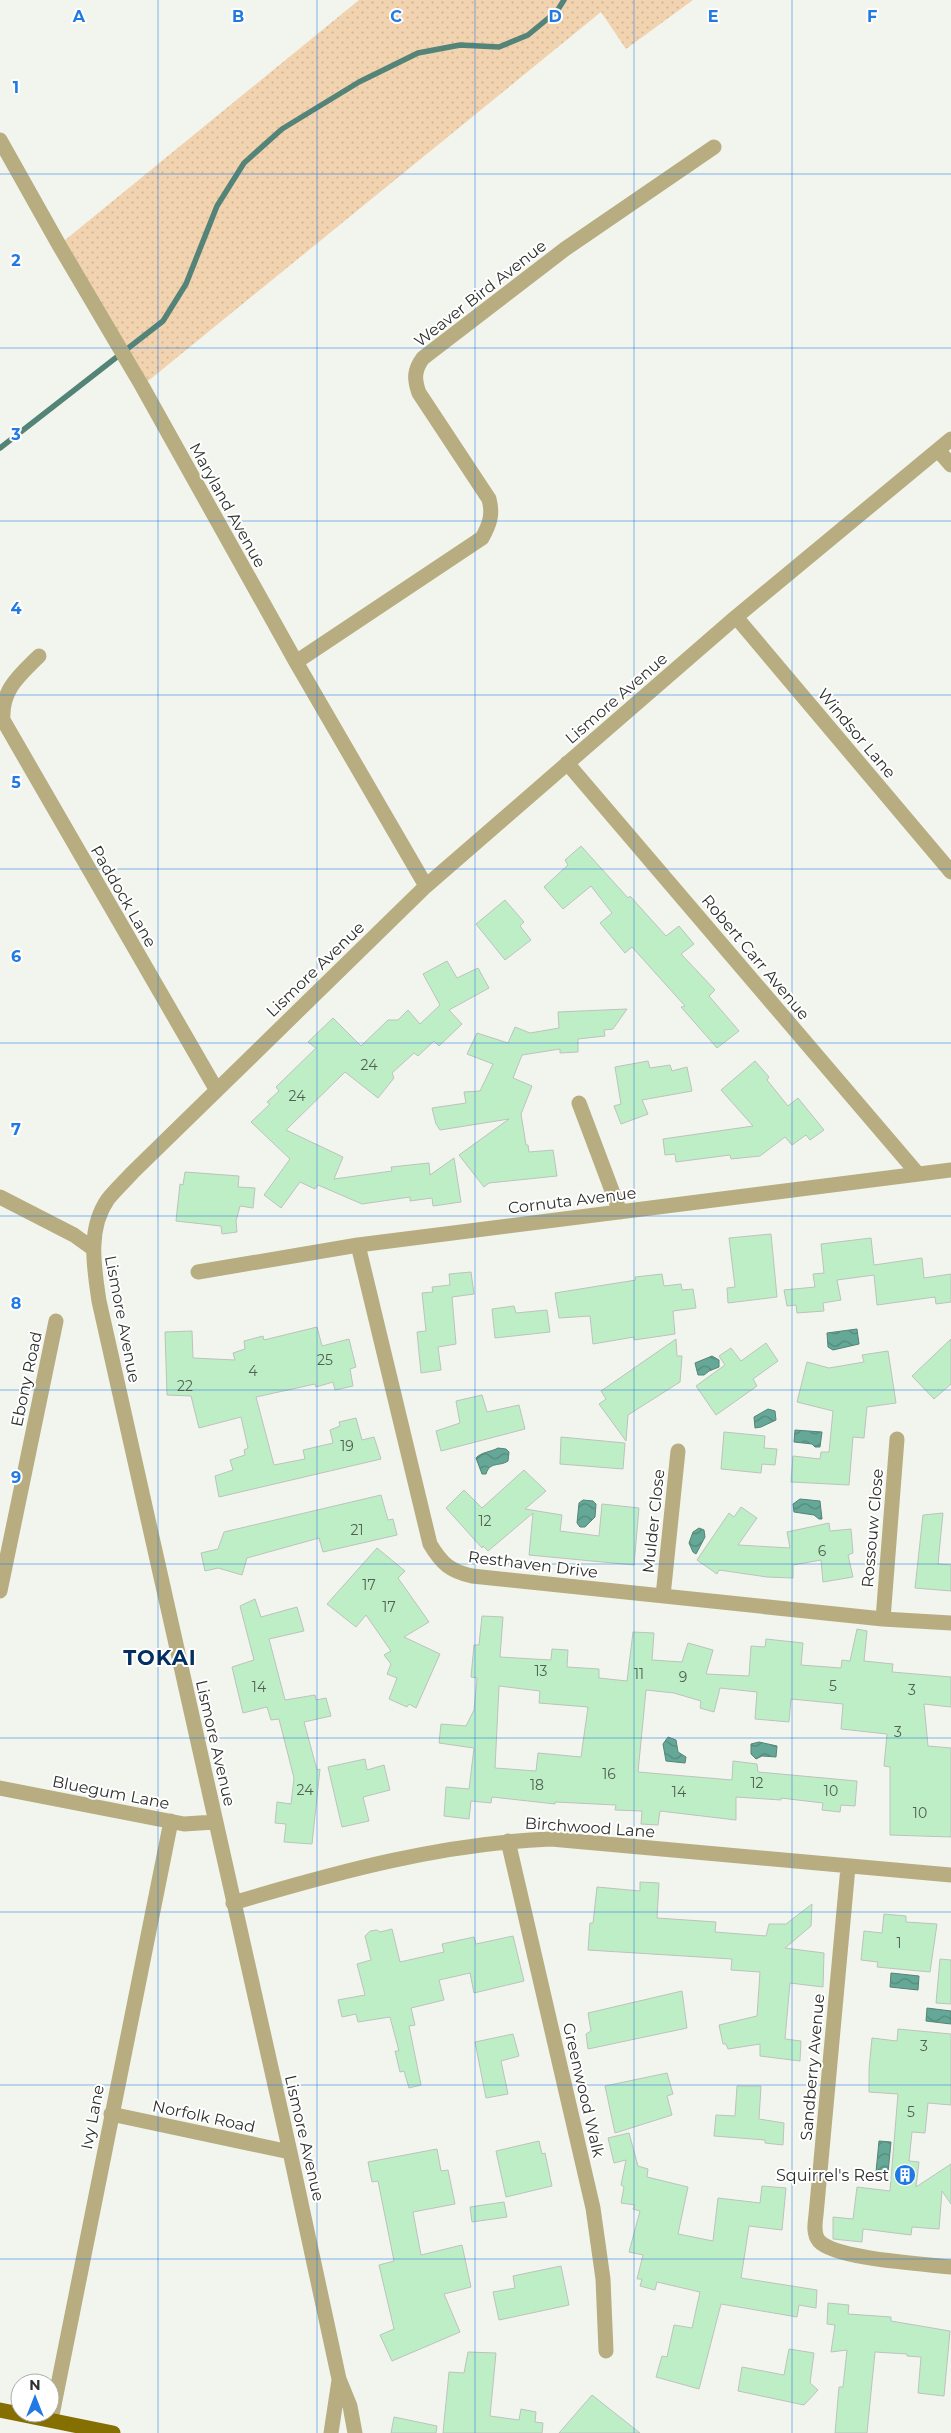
<svg xmlns="http://www.w3.org/2000/svg" width="951" height="2433" font-family="Montserrat,sans-serif">
<style>
.grass{fill:url(#grass-dots)}
.water{fill:url(#water-waves);stroke:#548477}
.lines{fill:none;stroke-linecap:round;stroke-linejoin:round}
.stream{stroke:#548477;stroke-width:5.5}
.building{fill:#beeec6;stroke:#bcc3bd;fill-rule:evenodd}
.minor{stroke:#b7ad81;stroke-width:15}
.major{stroke:#846f00;stroke-width:15}
.grid{fill:none;stroke:#217ae4;stroke-width:1;stroke-opacity:0.55}
.labels{text-anchor:middle;stroke-width:4;stroke-linejoin:round;paint-order:stroke}
.number-label{font-size:14px;fill:#526053}
.street-label{font-size:16px;fill:#2e302d;stroke:#fff}
.poi-label{font-size:16px;fill:#2e302d;stroke:#fff;text-anchor:end}
.district-label{font-size:21px;font-weight:bold;letter-spacing:1px;fill:#042f61;stroke:#fff}
.grid-label{font-size:16px;text-anchor:middle;font-weight:bold;fill:#217ae4;stroke:#fff;stroke-width:4;stroke-linejoin:round;paint-order:stroke}
</style>
<defs>
<pattern id="grass-dots" width="8" height="8" patternUnits="userSpaceOnUse" patternTransform="scale(1.25)"><rect width="8" height="8" fill="#f2d3b0"/><path d="M2 2h.1M6 6h.1" fill="none" stroke="#d0b598" stroke-width="1.8" stroke-linecap="round"/></pattern>
<pattern id="water-waves" width="16" height="10" patternUnits="userSpaceOnUse" patternTransform="scale(1.25)"><rect width="16" height="10" fill="#65a897"/><path d="M0 5q4-4 8 0t8 0" fill="none" stroke="#54897c"/></pattern>
</defs>
<rect width="100%" height="100%" fill="#f2f5ed"/>
<!-- grass -->
<path class="grass" d="M359 0H693L626 49 601 12 142 386 59 245Z"/>
<!-- water -->
<path class="water" d="M857 1329 859 1344 833 1350 828 1347 827 1333Z
M712 1356 719 1360V1367L709 1371 704 1375H698L695 1363Z
M768 1409 775 1411 776 1420 761 1427 755 1428 754 1417Z
M795 1430 822 1432 820 1447H815L812 1444 794 1442Z
M498 1448 506 1449 509 1452 508 1461C499 1467 490 1461 486 1474H482L476 1458C481 1452 491 1452 498 1448Z
M800 1499 820 1501 822 1519H819L814 1515 794 1512 793 1504Z
M583 1500 593 1501 596 1504 595 1517 585 1527H580L577 1523 579 1503Z
M699 1528 704 1530 705 1537 696 1554 693 1552 689 1543 693 1532Z
M668 1737 676 1740 678 1752 686 1757 685 1763 666 1761 663 1744Z
M759 1742 777 1746 776 1757 762 1756 756 1759 751 1754V1744Z
M891 1973 919 1976 918 1990 890 1987Z
M927 2008 951 2011V2024L926 2021Z
M879 2141 891 2142 888 2173 876 2172Z"/>
<g class="lines">
<!-- stream -->
<path class="stream" d="M0 448 163 321 186 284 217 206 244 163 282 129 359 82 418 53 460 45 499 47 528 35 557 11 564 0"/>
</g>
<!-- building -->
<path class="building" d="M581 846 628 898 630 896 666 936 679 926 694 944 681 954 715 990 709 996 739 1031 717 1048 681 1007 685 1006 632 947 625 953 600 923 612 913 591 886 563 909 544 887 568 865 565 860Z
M505 900 524 922 520 926 531 940 505 960 476 924Z
M447 961 457 978 478 968 489 988 449 1010 462 1024 439 1046 434 1041 418 1056 414 1053 392 1073 394 1078 378 1098 345 1072 286 1130 343 1157 334 1179 392 1171 391 1167 429 1163 430 1175 454 1158 461 1202 433 1206 432 1198 410 1201V1197L362 1204 318 1185 315 1189 300 1182 281 1208 264 1195 290 1159 251 1122 270 1104 267 1102 279 1091 276 1087 316 1048 308 1042 333 1018 361 1046 388 1020H398L408 1010 420 1024 440 1005 423 974Z
M627 1009 613 1029 604 1030 605 1036 578 1039V1052L560 1053V1049L522 1055 513 1078 532 1086 521 1114 526 1145H528L529 1152 553 1150 557 1176 489 1183 484 1187 459 1155 509 1119 440 1130 436 1124 432 1108 466 1103 464 1092 480 1091 493 1064 467 1054 477 1033 508 1043 515 1027 530 1033 559 1028 558 1012Z
M648 1061 650 1068 670 1065 672 1071 687 1067 692 1091 642 1100 648 1114 621 1124 614 1106 621 1104 615 1067Z
M755 1061 769 1077 767 1080 788 1106 798 1098 824 1130 810 1140 806 1135 792 1145 785 1137 760 1156 731 1159 730 1155 676 1162 675 1154 665 1155 663 1139 753 1126 721 1090Z
M185 1172 239 1176 238 1187 255 1188 253 1208 240 1206 236 1221 237 1232 222 1234 221 1226 176 1221 180 1184 183 1185Z
M771 1234 777 1297 728 1303 727 1288 735 1287 729 1238Z
M871 1238 874 1265 922 1258 924 1278 951 1274V1302L936 1304 935 1297 877 1305 874 1275 837 1280 841 1300 823 1303 824 1311 797 1313 796 1305 787 1306 784 1290 815 1287 813 1274 824 1273 821 1244Z
M471 1272 474 1294 452 1297 456 1344 438 1347 441 1370 421 1373 417 1332 426 1331 422 1293 433 1292 432 1287 450 1285 449 1274Z
M662 1274 664 1286 681 1284 682 1290 693 1289 696 1308 673 1311 675 1334 634 1340V1337L593 1344 590 1316 559 1318 555 1293 636 1280 635 1277Z
M514 1306 516 1313 547 1310 550 1332 495 1338 492 1309Z
M317 1327 322 1346 349 1339 356 1367 350 1369 353 1386 335 1390 333 1382 316 1387 315 1384 256 1397 274 1465 305 1459 303 1450 333 1443 330 1430 340 1426 339 1422 356 1418 362 1440 374 1437 381 1459 219 1497 215 1476 233 1470 230 1460 245 1455 244 1450 248 1448 241 1417 199 1428 191 1396 167 1395 165 1332 192 1331 193 1358 235 1360 233 1353 245 1349 244 1341 263 1336 264 1340Z
M676 1339 677 1356H682L680 1382 628 1415 626 1441 599 1404 606 1399 601 1391Z
M951 1339V1384L934 1399 912 1376Z
M766 1343 778 1361 753 1379 757 1386 716 1415 696 1386 725 1365 719 1356 731 1348 741 1361Z
M888 1351 896 1403 867 1407 864 1438 853 1437 849 1485 791 1482 793 1456 820 1459 821 1452H829L833 1411 797 1402 807 1362 829 1368 864 1362 862 1355Z
M482 1395 487 1412 519 1405 525 1429 441 1451 436 1431 460 1423 456 1401Z
M724 1432 765 1436 764 1448 777 1449 775 1465 762 1464 761 1473 721 1469Z
M561 1437 625 1443 623 1469 560 1464Z
M524 1470 546 1491 525 1509 562 1515 560 1531 599 1536 602 1504 639 1508 634 1565 529 1555 533 1513 488 1551 483 1546 482 1548 446 1508 464 1490 482 1508Z
M381 1495 388 1520 393 1519 397 1535 323 1552 319 1538 247 1558 242 1575 218 1568 205 1571 201 1553 218 1549 224 1532Z
M741 1507 757 1518 738 1545 790 1548 787 1532 829 1523 830 1531 851 1529 853 1553 848 1555 853 1577 823 1582 821 1560 793 1565V1578L767 1577 719 1570 717 1574 697 1560 729 1513 734 1517Z
M943 1513 938 1564 951 1565V1591L915 1588 923 1515Z
M377 1548 405 1571 398 1578 429 1622 404 1637 440 1654 416 1708 409 1704 407 1707 389 1699 397 1678 387 1674 391 1664 384 1655 391 1651 366 1615 356 1627 327 1604Z
M255 1599 261 1617 297 1607 304 1631 269 1639 285 1700 315 1695 316 1700 326 1698 331 1716 304 1722 317 1770 320 1769 312 1844 284 1842 286 1824 275 1823 277 1802 291 1804 294 1778 279 1719 271 1720 267 1707 243 1713 232 1667 254 1660 240 1606Z
M482 1616 503 1617 500 1657 551 1660 552 1649 568 1650 567 1667 599 1669V1678L627 1681 633 1632 654 1633 652 1660 682 1662 688 1643 713 1650 706 1674 749 1676 751 1646 765 1647 766 1639 803 1643 801 1665 841 1668 842 1660 850 1661 857 1629 867 1631 864 1661 893 1664 892 1672 951 1677V1707L924 1704 928 1746 951 1748V1837L890 1835V1767L884 1766 887 1734 841 1729 843 1704 791 1699 789 1722 755 1719 757 1692 720 1688 714 1712 700 1708 701 1701 674 1693 646 1690 638 1772 732 1780 733 1761 757 1764 758 1772 857 1781 855 1806 841 1805 840 1812 822 1810 823 1803 781 1798V1800L736 1797V1820L660 1811 658 1825 641 1824 642 1811 615 1810 616 1805 555 1802V1804L492 1797 491 1803 471 1801 469 1819 444 1816 446 1787 469 1789 474 1748 439 1743 441 1724 466 1726 474 1710 477 1678 471 1677 474 1645H479ZM499 1686 540 1691 539 1703 588 1707 581 1757 538 1753 536 1771 495 1768Z
M365 1759 367 1770 384 1765 390 1790 363 1797 369 1821 342 1827 328 1767Z
M640 1882 659 1883 657 1918 716 1922 715 1932 766 1936 769 1924H786L812 1904 811 1926 785 1948 824 1953 823 1987 790 1983 785 2039 801 2041 800 2061 760 2056V2044L728 2049 726 2044H723L719 2025 757 2016 760 1972 731 1970 732 1959 588 1950 590 1923H593L597 1887 640 1891Z
M884 1914 906 1916V1922L937 1924 930 1972 877 1967 878 1962 861 1960 864 1931 882 1933Z
M392 1929 400 1962 444 1952 442 1944 474 1937 476 1944 513 1936 524 1981 474 1993 470 1973 439 1980 444 2000 411 2008 415 2025 409 2026 421 2085 409 2088 404 2071 400 2072 395 2051H399L390 2017 358 2022 356 2014 342 2017 338 2000 365 1995 357 1964 371 1960 365 1936 370 1931 377 1930 380 1932Z
M940 1959 951 1960V2004L936 2003Z
M682 1991 687 2028 588 2049 586 2034 591 2031 588 2013Z
M898 2029 951 2034V2105L928 2103 925 2133 912 2132 909 2161 919 2162 916 2187 951 2164V2204L942 2191 939 2229 912 2227 911 2235 863 2229 862 2242 833 2239V2217L853 2219 857 2187 890 2191 898 2094 869 2092V2069L872 2038 897 2041Z
M513 2034 519 2056 501 2061 508 2094 486 2098 475 2042Z
M667 2073 673 2094 667 2096 672 2115 615 2133 605 2086Z
M737 2086H761L759 2119 784 2123 783 2145 765 2143V2140L714 2136 716 2115 735 2116Z
M629 2133 638 2166 648 2169 647 2177 688 2187 678 2234 713 2241 718 2198 760 2203 762 2186 786 2188 782 2230 749 2226 741 2278 817 2290 816 2308 799 2305 797 2317 721 2304 699 2389 656 2377 662 2356 667 2357 674 2325 692 2328 700 2292 657 2282 655 2290 640 2286 642 2279H637L643 2255 629 2252 640 2211 633 2209 635 2205 621 2203 624 2187 621 2185 626 2160 614 2163 608 2138Z
M539 2141 542 2154 545 2153 552 2186 506 2197 496 2151Z
M437 2149 441 2171 448 2170 455 2204 413 2212 421 2255 462 2245 471 2287 444 2294 460 2332 392 2361 380 2335 394 2329 379 2265 394 2261 378 2181 372 2182 368 2162Z
M504 2202 507 2217 472 2222 470 2207Z
M561 2266 569 2305 499 2320 493 2292 515 2288 513 2276Z
M828 2303 849 2305 848 2314 891 2317V2321L950 2331 944 2396 918 2393 921 2357 907 2356V2354L875 2352 867 2433H835L839 2387H843L847 2350 831 2352 835 2325 827 2324Z
M789 2349 814 2353 810 2383 818 2390 804 2405 738 2391 742 2367 784 2375Z
M468 2352 496 2353 490 2416 519 2420 521 2409 536 2412 535 2422 543 2423 542 2433H443L449 2372 464 2373Z
M592 2395 640 2433H559Z
M394 2417 437 2426 436 2433H391Z"/>
<g class="lines">
<!-- minor -->
<path class="minor" d="M0 140 59 245 142 386 296 662 426 886
M938 450 951 465
M736 617 951 872
M39 656C19 676 1 690 3 720L216 1089
M296 662 482 538C490 524 493 514 489 499L419 393C414 379 414 370 423 358L565 249 714 147
M567 763 918 1174
M579 1103 620 1212
M0 1197 74 1235 92 1248
M358 1245 430 1544C442 1564 450 1571 472 1576L883 1619 951 1623
M198 1272 358 1245 951 1170
M0 1591 56 1321
M663 1596 678 1451
M883 1619 897 1439
M0 1788 184 1824 215 1822
M508 1841 593 2208 603 2279 606 2351
M848 1867 816 2215C815 2223 813 2234 819 2241 835 2259 924 2264 951 2267
M233 1903C337 1872 443 1843 551 1839L951 1875
M111 2114 290 2152
M51 2420 171 1821
M331 2433 339 2380
M355 2433 350 2406 339 2379 290 2152 99 1301C94 1267 87 1229 108 1199 115 1190 124 1182 132 1173L426 886 736 617 951 439"/>
<!-- major -->
<path class="major" d="M0 2410 113 2433"/>
</g>
<!-- grid -->
<path class="grid" d="M158 0V2433M317 0V2433M475 0V2433M634 0V2433M792 0V2433M0 174H951M0 348H951M0 521H951M0 695H951M0 869H951M0 1043H951M0 1216H951M0 1390H951M0 1564H951M0 1738H951M0 1912H951M0 2085H951M0 2259H951"/>
<!-- icons -->
<defs>
<g id="building-disc" transform="scale(1.125)"><circle r="9.5" fill="#217ae4" stroke="#fff"/><path d="M-4-6H4V6H1V3H-1V6H-4ZM-2.5-4.3h1.7v1.8h-1.7ZM.8-4.3h1.7v1.8H.8ZM-2.5-1h1.7V.8h-1.7ZM.8-1h1.7V.8H.8Z" fill="#fff"/></g>
</defs>
<g fill-rule="evenodd">
<use href="#building-disc" x="905" y="2175"/>
</g>
<g class="labels">
<!-- number labels -->
<g class="number-label">
<text x="369" y="1070">24</text>
<text x="297" y="1101">24</text>
<text x="325" y="1365">25</text>
<text x="253" y="1376">4</text>
<text x="185" y="1391">22</text>
<text x="347" y="1451">19</text>
<text x="485" y="1526">12</text>
<text x="357" y="1535">21</text>
<text x="822" y="1556">6</text>
<text x="369" y="1590">17</text>
<text x="389" y="1612">17</text>
<text x="541" y="1676">13</text>
<text x="639" y="1679">11</text>
<text x="683" y="1682">9</text>
<text x="833" y="1691">5</text>
<text x="259" y="1692">14</text>
<text x="912" y="1695">3</text>
<text x="898" y="1737">3</text>
<text x="609" y="1779">16</text>
<text x="757" y="1788">12</text>
<text x="537" y="1790">18</text>
<text x="305" y="1795">24</text>
<text x="831" y="1796">10</text>
<text x="679" y="1797">14</text>
<text x="920" y="1818">10</text>
<text x="899" y="1948">1</text>
<text x="924" y="2051">3</text>
<text x="911" y="2117">5</text>
</g>
<!-- street labels -->
<g class="street-label">
<text transform="translate(480 293) rotate(-38)" y="6">Weaver Bird Avenue</text>
<text transform="translate(228 505) rotate(61)" y="6">Maryland Avenue</text>
<text transform="translate(616 698) rotate(-41)" y="6">Lismore Avenue</text>
<text transform="translate(857 733) rotate(50)" y="6">Windsor Lane</text>
<text transform="translate(124 896) rotate(60)" y="6">Paddock Lane</text>
<text transform="translate(756 957) rotate(50)" y="6">Robert Carr Avenue</text>
<text transform="translate(315 969) rotate(-44)" y="6">Lismore Avenue</text>
<text transform="translate(572 1200) rotate(-7)" y="6">Cornuta Avenue</text>
<text transform="translate(123 1319) rotate(79)" y="6">Lismore Avenue</text>
<text transform="translate(26 1379) rotate(-78)" y="6">Ebony Road</text>
<text transform="translate(653 1521) rotate(-84)" y="6">Mulder Close</text>
<text transform="translate(872 1528) rotate(-85)" y="6">Rossouw Close</text>
<text transform="translate(533 1564) rotate(7)" y="6">Resthaven Drive</text>
<text transform="translate(216 1743) rotate(77)" y="6">Lismore Avenue</text>
<text transform="translate(111 1792) rotate(11)" y="6">Bluegum Lane</text>
<text transform="translate(590 1827) rotate(4)" y="6">Birchwood Lane</text>
<text transform="translate(812 2067) rotate(-85)" y="6">Sandberry Avenue</text>
<text transform="translate(584 2090) rotate(77)" y="6">Greenwood Walk</text>
<text transform="translate(204 2116) rotate(12)" y="6">Norfolk Road</text>
<text transform="translate(92 2117) rotate(-79)" y="6">Ivy Lane</text>
<text transform="translate(305 2138) rotate(77)" y="6">Lismore Avenue</text>
</g>
<!-- poi labels -->
<g class="poi-label">
<text x="889" y="2181">Squirrel's Rest</text>
</g>
<!-- district labels -->
<g class="district-label">
<text x="160" y="1665">TOKAI</text>
</g>
</g>
<g class="grid-label">
<text x="79" y="22">A</text>
<text x="238" y="22">B</text>
<text x="396" y="22">C</text>
<text x="555" y="22">D</text>
<text x="713" y="22">E</text>
<text x="872" y="22">F</text>
<text x="16" y="93">1</text>
<text x="16" y="266">2</text>
<text x="16" y="440">3</text>
<text x="16" y="614">4</text>
<text x="16" y="788">5</text>
<text x="16" y="962">6</text>
<text x="16" y="1135">7</text>
<text x="16" y="1309">8</text>
<text x="16" y="1483">9</text>
</g>
<!-- north arrow -->
<g transform="translate(35 2398)"><circle r="24" fill="#ffffff" stroke="#abacab"/>
<path d="M0-4L9 19L0 12L-9 19Z" fill="#217ae4"/>
<text y="-8" font-size="14" font-weight="bold" text-anchor="middle" fill="#2e302d">N</text>
</g>
</svg>
